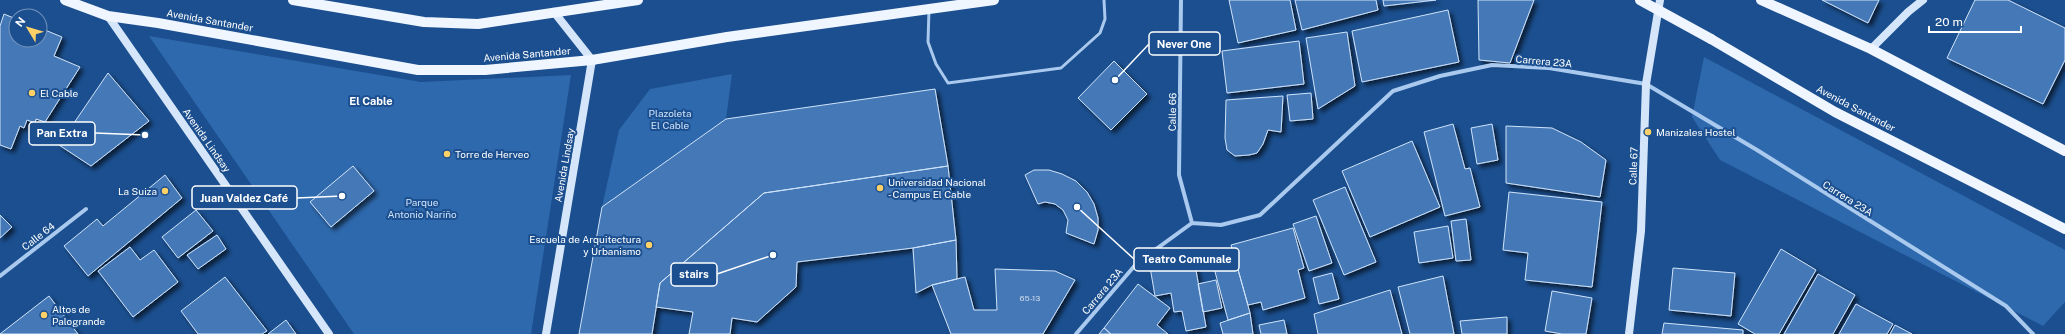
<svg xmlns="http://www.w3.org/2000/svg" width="2065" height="334" font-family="'Public Sans',sans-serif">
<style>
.green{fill:#2e69ad}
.building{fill:#4478b7;stroke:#cfe3fa;filter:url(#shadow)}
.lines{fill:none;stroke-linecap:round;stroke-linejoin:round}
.lane{stroke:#a9c9ee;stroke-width:3}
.street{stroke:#a9c9ee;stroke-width:4}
.secondary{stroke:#d6e6fa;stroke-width:8}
.primary{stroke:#f0f6ff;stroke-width:10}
.primary-bridge{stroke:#f0f6ff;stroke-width:10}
.poi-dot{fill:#ffd166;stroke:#1b4f8f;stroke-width:1.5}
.labels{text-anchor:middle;stroke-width:4;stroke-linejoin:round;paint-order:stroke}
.number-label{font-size:8px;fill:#d0dded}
.street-label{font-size:10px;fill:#fff;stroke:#1b4f8f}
.poi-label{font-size:10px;fill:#fff;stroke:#1b4f8f;text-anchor:start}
.park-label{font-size:10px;fill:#cfe3fa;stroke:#1b4f8f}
.neighbourhood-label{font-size:11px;font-weight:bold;fill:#fff;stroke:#1b4f8f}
.leader{fill:none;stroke:#fff;stroke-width:1.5}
.callout-dot{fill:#fff;stroke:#1b4f8f;stroke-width:1.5}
.callout{fill:#1b4f8f;stroke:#fff;stroke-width:1.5}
.callout-label{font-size:11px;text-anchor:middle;font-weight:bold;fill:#fff}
</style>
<defs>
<filter id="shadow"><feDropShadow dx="3.5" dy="3.5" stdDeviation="2" flood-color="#0009"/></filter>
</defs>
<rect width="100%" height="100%" fill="#1b4f8f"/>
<!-- green -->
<path class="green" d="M149 36 421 82 571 75 531 334H354Z
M1704 57 2065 250V302L2043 326 1720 160 1692 117Z
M732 74 726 119 602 207 619 130 650 89Z"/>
<!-- building -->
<path class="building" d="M1229 0H1290L1296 30 1238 43Z
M1295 0H1376L1378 10 1302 30Z
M1383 0H1436L1384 6Z
M1478 0H1534L1510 63 1479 60Z
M1822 0H1879L1868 23Z
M1975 0H2008L2065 28V60L2043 104 1947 58Z
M1448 10 1459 62 1362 82 1352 31Z
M4 14 16 19V40H40V28L62 37 54 56 80 67 45 122 36 119 35 123 27 120 24 128 20 126 11 149 0 145V26Z
M1347 32 1355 86 1318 109 1306 38Z
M1299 41 1304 84 1227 93 1222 51Z
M1114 61 1147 94 1111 130 1078 98Z
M108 73 149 121 91 166 59 145Z
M935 89 948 166 764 193 660 283 652 334H579L602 207 726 119Z
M1311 93 1313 119 1290 121 1287 95Z
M1283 96 1281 132 1268 130 1263 144 1257 153 1249 155 1235 156 1227 150 1225 138 1226 100Z
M1453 124 1465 169 1470 168 1480 207 1445 216 1424 132Z
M1492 124 1498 160 1477 164 1471 128Z
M1506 126 1552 128 1581 142 1606 160 1600 197 1506 183Z
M1412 141 1440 207 1370 237 1342 171Z
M353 166 374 191 331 227 310 202Z
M948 166 956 240 913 248 797 262 796 287 757 322 732 318 730 334H689L693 312 656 307 660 283 764 193Z
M1034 170H1049L1062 174 1076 181 1087 192 1094 204 1098 218V230L1094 244 1066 233 1068 220 1063 210 1055 204 1045 202 1038 204 1025 175Z
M165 175 182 198 88 276 64 246 97 219 103 226Z
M1345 187 1376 262 1344 275 1313 200Z
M1509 192 1602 202 1592 287 1525 280 1528 253 1503 250Z
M196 210 213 231 178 258 162 237Z
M0 215 12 227 0 238Z
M1316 216 1332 263 1309 271 1293 224Z
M1466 219 1471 260 1456 261 1451 221Z
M1448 226 1453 258 1419 263 1414 232Z
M1293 228 1304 268 1298 270 1305 298 1263 310 1261 302 1248 305 1231 245Z
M217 235 226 249 198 269 187 255Z
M956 240 957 279 932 285 916 293 913 248Z
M130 247 140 260 154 250 178 282 133 317 98 271Z
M1781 249 1816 270 1779 334H1755L1738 324Z
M1194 259 1206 327 1186 331 1182 311 1174 312 1171 293 1155 296 1150 267Z
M1236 262 1250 313 1228 320 1214 268Z
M1673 268 1735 273 1731 316 1669 310Z
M995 269 1055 271 1075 280 1043 334H951L932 285 965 277 974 310H997Z
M1332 273 1339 299 1319 304 1313 278Z
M1818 274 1855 295 1833 334H1784Z
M1443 276 1454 334H1410L1398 287Z
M225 277 267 331 262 334H198L181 311Z
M1216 280 1222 308 1203 312 1198 284Z
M1138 284 1170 308 1157 325 1168 334H1111L1104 328Z
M1390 290 1402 334H1318L1314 314Z
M1552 291 1592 298 1586 334H1562L1545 331Z
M49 296 78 334H0Z
M1856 304 1893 324 1887 334H1839Z
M1250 313 1253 334H1223L1220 323Z
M1507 317V334H1462L1460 321Z
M286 320 296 334H268Z
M1284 320 1287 334H1261L1259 325Z
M1664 323 1743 330V334H1662Z
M1895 325 1912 334H1890Z
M1104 328 1111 334H1099Z"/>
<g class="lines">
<!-- lane -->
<path class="lane" d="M929 10 928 42 936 64 948 83 1061 68 1100 33 1105 19 1104 0"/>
<!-- street -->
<path class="street" d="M1181 0 1179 175 1192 223
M0 276 86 209
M1076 334 1137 263 1192 223 1221 225 1260 215 1393 91 1440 76 1492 65 1549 68 1646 84 1757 150 2006 306 2033 334"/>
<!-- secondary -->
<path class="secondary" d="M108 16 329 334
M1871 49 1908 12 1923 0
M546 334 592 60 554 12
M1629 334 1641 231 1646 84 1660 0"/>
<!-- primary -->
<path class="primary" d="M65 0 108 16 158 23 418 70H485L592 60 727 37 994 0
M293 0 424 22 478 24 638 0
M1761 0 1871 49 2065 151
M1711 39 1835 112 2065 229"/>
<!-- primary-bridge -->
<path class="primary-bridge" d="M1640 0 1711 39"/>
</g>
<!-- markers -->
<g class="poi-dot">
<circle cx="32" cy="93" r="4"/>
<circle cx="1648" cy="132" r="4"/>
<circle cx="447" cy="154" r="4"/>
<circle cx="880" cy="188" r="4"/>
<circle cx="165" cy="191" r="4"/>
<circle cx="649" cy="245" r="4"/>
<circle cx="44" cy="315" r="4"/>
</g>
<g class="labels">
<!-- number labels -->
<g class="number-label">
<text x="1030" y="301">65-13</text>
</g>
<!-- street labels -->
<g class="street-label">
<text transform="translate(210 20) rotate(10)" y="4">Avenida Santander</text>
<text transform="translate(527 54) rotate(-5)" y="4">Avenida Santander</text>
<text transform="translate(1544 61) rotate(5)" y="4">Carrera 23A</text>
<text transform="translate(1856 108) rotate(28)" y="4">Avenida Santander</text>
<text transform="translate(1172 112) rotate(-89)" y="4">Calle 66</text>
<text transform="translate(207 140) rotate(55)" y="4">Avenida Lindsay</text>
<text transform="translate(564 165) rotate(-80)" y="4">Avenida Lindsay</text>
<text transform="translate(1633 166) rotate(-88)" y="4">Calle 67</text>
<text transform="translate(1848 198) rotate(32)" y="4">Carrera 23A</text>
<text transform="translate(38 236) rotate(-38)" y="4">Calle 64</text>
<text transform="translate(1102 291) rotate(-50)" y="4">Carrera 23A</text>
</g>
<!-- poi labels -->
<g class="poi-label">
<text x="40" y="97">El Cable</text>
<text x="1656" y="136">Manizales Hostel</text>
<text x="455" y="158">Torre de Herveo</text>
<text x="888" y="186">Universidad Nacional<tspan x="888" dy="12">- Campus El Cable</tspan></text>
<text x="157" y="195" text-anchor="end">La Suiza</text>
<text x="641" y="243" text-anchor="end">Escuela de Arquitectura<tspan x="641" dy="12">y Urbanismo</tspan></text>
<text x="52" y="313">Altos de<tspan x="52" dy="12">Palogrande</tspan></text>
</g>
<!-- park labels -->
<g class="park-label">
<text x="670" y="117">Plazoleta<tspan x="670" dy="12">El Cable</tspan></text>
<text x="422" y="206">Parque<tspan x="422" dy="12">Antonio Nariño</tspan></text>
</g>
<!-- neighbourhood labels -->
<g class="neighbourhood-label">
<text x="371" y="105">El Cable</text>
</g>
</g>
<!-- callouts -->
<path class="leader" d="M1115 80L1149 44M145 135L95 133M342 196L297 198M1077 207L1134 259M773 255L717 274"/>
<g class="callout-dot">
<circle cx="1115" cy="80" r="4"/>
<circle cx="145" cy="135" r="4"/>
<circle cx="342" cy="196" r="4"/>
<circle cx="1077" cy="207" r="4"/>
<circle cx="773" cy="255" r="4"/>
</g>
<g class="callout">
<rect x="1149" y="32" width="71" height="23" rx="4"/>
<rect x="29" y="122" width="66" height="23" rx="4"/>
<rect x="192" y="186" width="105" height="23" rx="4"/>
<rect x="1134" y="248" width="105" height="23" rx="4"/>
<rect x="671" y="263" width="46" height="23" rx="4"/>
</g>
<g class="callout-label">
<text x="1184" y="48">Never One</text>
<text x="62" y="137">Pan Extra</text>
<text x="244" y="202">Juan Valdez Café</text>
<text x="1187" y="263">Teatro Comunale</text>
<text x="694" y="278">stairs</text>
</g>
<!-- north arrow -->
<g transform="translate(28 28) rotate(308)"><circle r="19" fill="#1b4f8f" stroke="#7695bc"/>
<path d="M0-3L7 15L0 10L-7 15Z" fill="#ffd166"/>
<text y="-6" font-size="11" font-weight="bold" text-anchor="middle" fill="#ffffff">N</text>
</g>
<!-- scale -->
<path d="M1929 26v6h92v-6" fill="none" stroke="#ffffff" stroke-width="2"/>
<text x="1935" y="26" font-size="12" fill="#ffffff" stroke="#1b4f8f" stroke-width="3" paint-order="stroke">20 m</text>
</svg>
